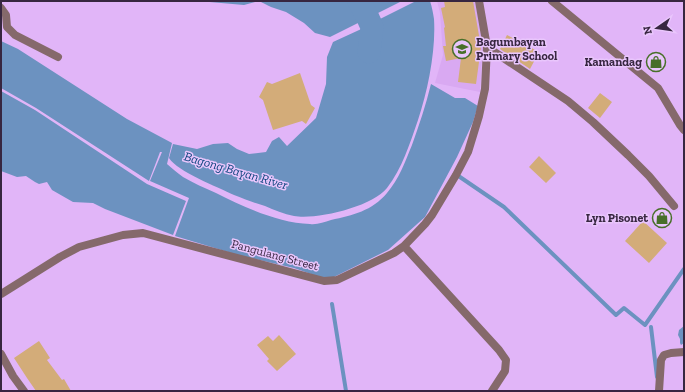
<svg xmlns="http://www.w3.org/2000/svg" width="685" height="392" font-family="'Zilla Slab',serif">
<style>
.built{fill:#d9a9f2}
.water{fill:#6c92c0}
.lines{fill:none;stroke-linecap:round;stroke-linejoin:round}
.stream{stroke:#6c92c0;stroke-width:4}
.river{stroke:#6c92c0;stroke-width:23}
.building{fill:#d3ac79}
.street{stroke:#85696b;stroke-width:8}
.labels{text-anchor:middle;stroke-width:3;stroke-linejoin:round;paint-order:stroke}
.poi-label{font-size:12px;font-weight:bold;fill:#372640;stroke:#e9c6fc;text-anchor:end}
.street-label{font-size:12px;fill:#372640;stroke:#e9c6fc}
.water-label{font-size:13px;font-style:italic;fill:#0d447e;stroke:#e9c6fc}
</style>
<rect width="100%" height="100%" fill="#e1b5f8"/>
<!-- built -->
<path class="built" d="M437 1H475L483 43 480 92 435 83 443 55 440 13Z"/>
<!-- water -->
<path class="water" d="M198 1H402L330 37 315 33 304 23 286 12 271 7 259 1 244 5Z
M416 1H430C432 7 433 13 434 19 436 50 428 90 418 120 410 143 402 169 387 188 372 207 316 220 294 216 284 214 274 210 265 206 255 203 244 199 234 195 218 187 178 172 169 158L173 144 197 149 213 144 228 143 237 149 249 154 266 152 272 141 279 137 287 146 316 118 326 84 327 57 333 42 370 25V21L372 23Z
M1 41 18 49 127 119 172 143 167 164C172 168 177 173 183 177 193 183 205 188 216 193 244 207 278 223 310 224 317 225 324 222 331 220 353 215 372 211 387 193 399 179 405 162 412 145 419 125 426 105 431 84L455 98H465L478 106 473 122 457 157 425 217 388 250 328 280 294 268 238 255 175 236 189 198 150 181 162 152H160L149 181 36 108 1 88Z
M1 91 35 110 147 184 186 201 173 235 105 209 93 203 73 202 52 190 47 182 39 184 35 182 26 176 17 177 1 171Z
M684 326V343L681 345 680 343V339L678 335 679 330Z"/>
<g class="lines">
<!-- stream -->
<path class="stream" d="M457 175 504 207 616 315 624 308 645 325 684 269
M332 304 346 391
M651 327 657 377"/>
<!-- river -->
<path class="river" d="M359 1 368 18 372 27 369 52"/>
</g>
<!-- building -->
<path class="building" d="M444 1H473L481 47 476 84 458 82 461 58 446 61 443 46H446L444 28 445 27 441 8 445 7Z
M507 35 539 52 530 69 500 49Z
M300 73 311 105 315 108 306 124 302 121 273 130 263 100 259 97 267 82 272 84Z
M600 93 612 102 600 118 588 108Z
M539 156 556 173 546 183 529 167Z
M643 221 667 243 649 263 625 241Z
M279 335 296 354 277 371 267 361 269 359 257 345 268 336 273 341Z
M39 341 50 358 47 360 62 380 64 379 71 391H36L27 378 14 358Z"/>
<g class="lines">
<!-- street -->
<path class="street" d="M552 1 658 88 680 125 684 130
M1 8 6 15 7 27 15 35 58 57
M487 47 568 101 593 122 628 155 649 176 674 206
M404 246 499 350 506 360 505 371 492 391
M1 294 60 257 79 247 123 235 143 233 324 281 337 280 394 253 404 246 425 224 432 215 456 175 468 152 479 116 485 89 487 47 479 1
M1 354 13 376 24 391
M659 391 661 360 664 355 671 353 684 352"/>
</g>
<!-- icons -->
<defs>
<g id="school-ring" transform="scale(1)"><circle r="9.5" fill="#e9c6fc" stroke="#486f29" stroke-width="1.5"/><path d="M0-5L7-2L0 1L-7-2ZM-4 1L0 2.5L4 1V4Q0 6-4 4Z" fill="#486f29"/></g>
<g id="shop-ring" transform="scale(1)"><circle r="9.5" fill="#e9c6fc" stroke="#486f29" stroke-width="1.5"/><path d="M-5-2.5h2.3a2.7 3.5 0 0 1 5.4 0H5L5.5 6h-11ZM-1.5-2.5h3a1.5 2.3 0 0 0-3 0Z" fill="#486f29"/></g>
</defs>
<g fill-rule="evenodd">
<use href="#school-ring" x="462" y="49"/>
<use href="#shop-ring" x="656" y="62"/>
<use href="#shop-ring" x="662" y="218"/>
</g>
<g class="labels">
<!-- poi labels -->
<g class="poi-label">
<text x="476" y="46" text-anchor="start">Bagumbayan<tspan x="476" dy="14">Primary School</tspan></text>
<text x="642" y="66">Kamandag</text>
<text x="648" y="222">Lyn Pisonet</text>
</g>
<!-- street labels -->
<g class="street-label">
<text transform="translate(275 255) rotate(15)" y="4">Pangulang Street</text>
</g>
<!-- water labels -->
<g class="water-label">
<text transform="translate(236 170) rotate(16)" y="5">Bagong Bayan River</text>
</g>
</g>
<!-- border -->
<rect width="685" height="392" fill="none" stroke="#372640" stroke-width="4"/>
<!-- north arrow -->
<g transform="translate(657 28) rotate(257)" stroke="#e9c6fc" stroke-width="3" paint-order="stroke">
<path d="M0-3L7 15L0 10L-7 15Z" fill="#372640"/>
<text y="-6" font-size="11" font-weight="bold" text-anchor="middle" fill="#372640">N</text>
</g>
</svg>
